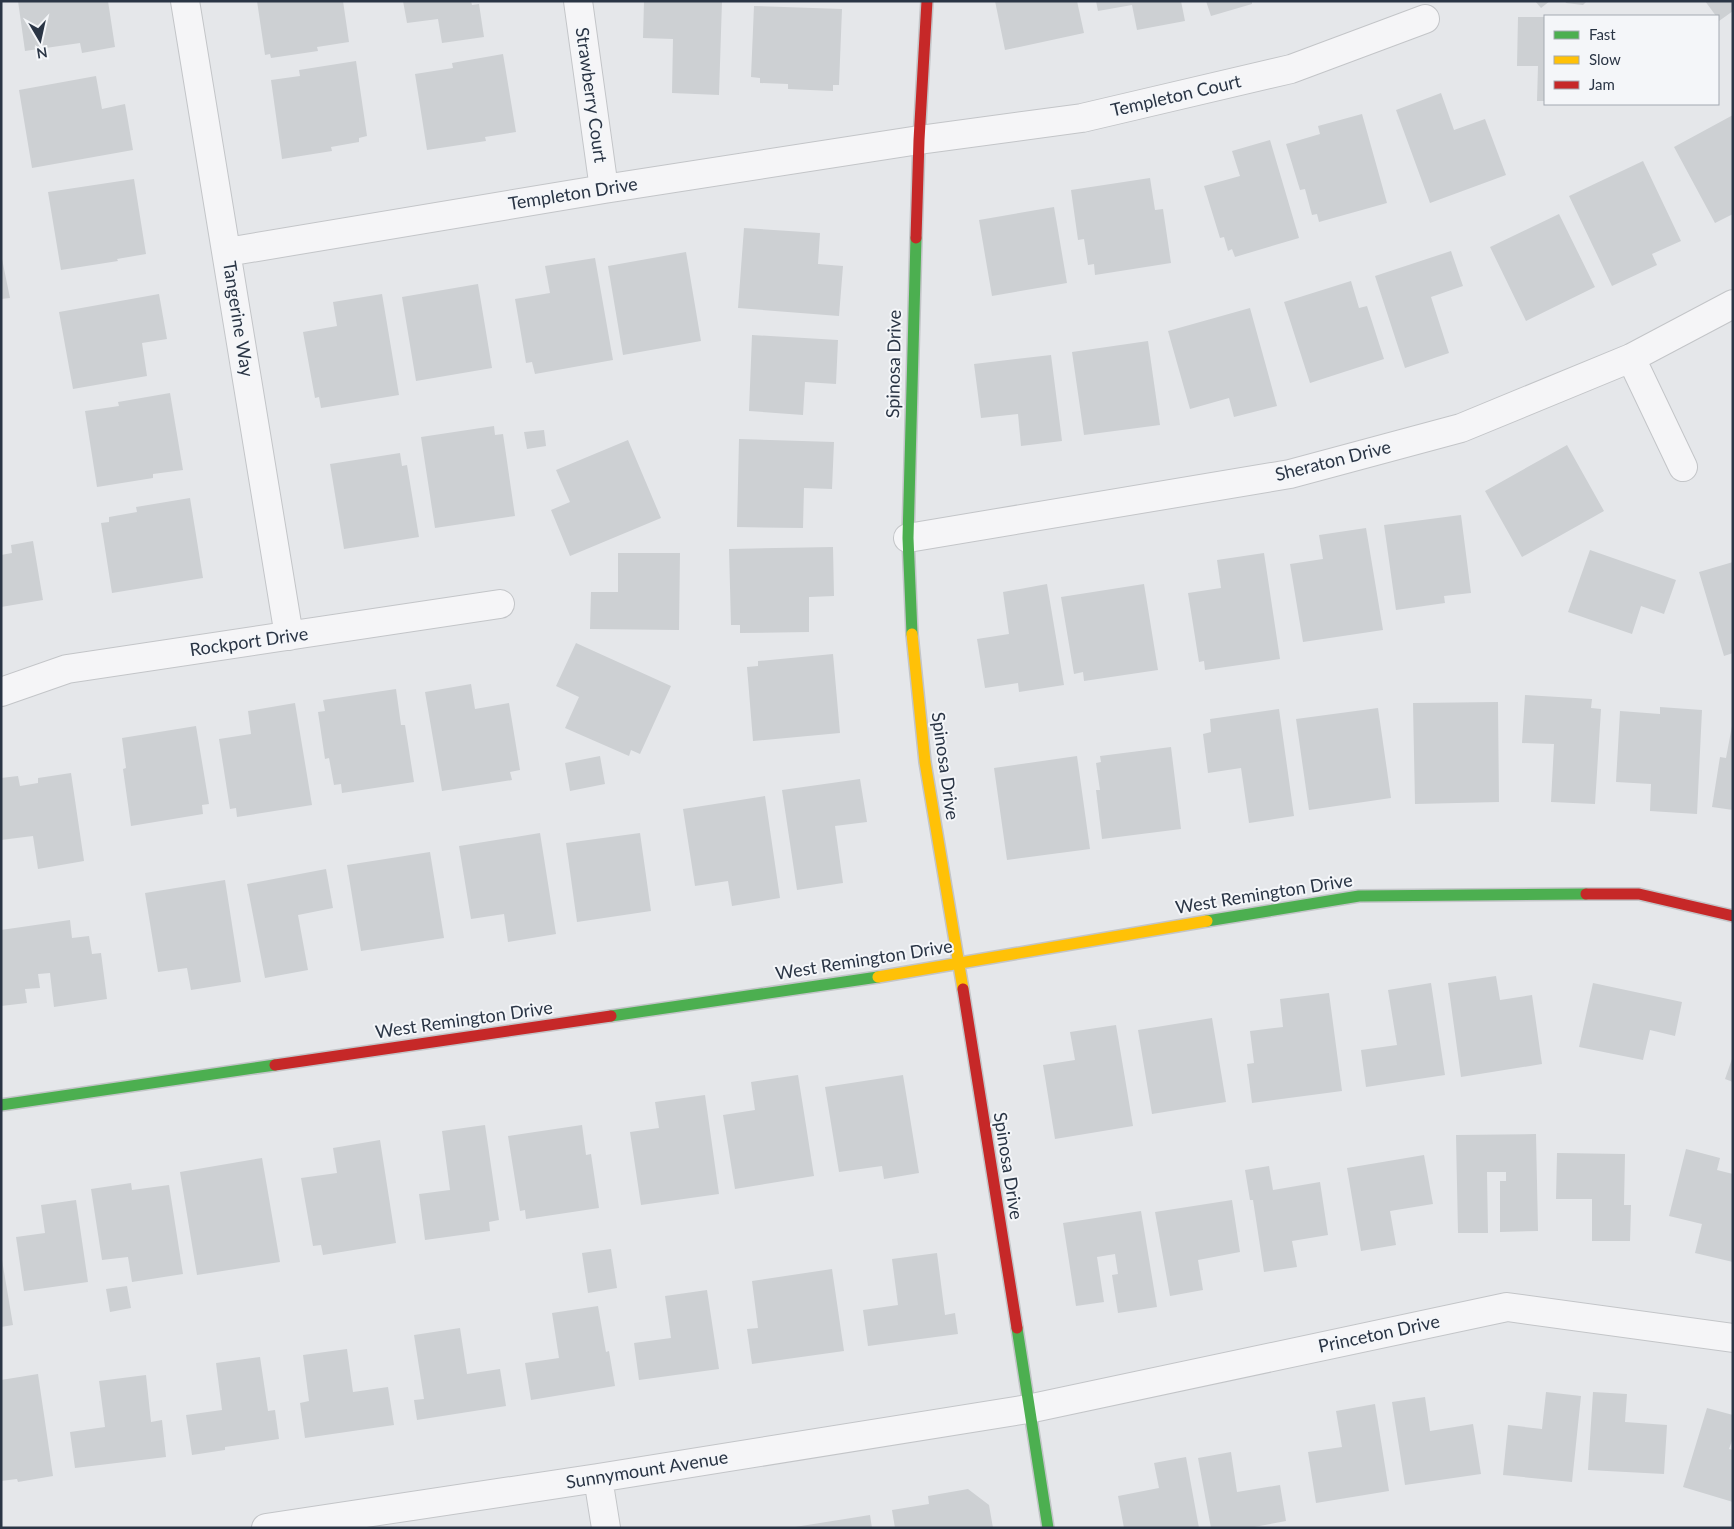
<svg xmlns="http://www.w3.org/2000/svg" width="1734" height="1529" font-family="Lato,sans-serif">
<style>
.building{fill:#cdd0d3}
.lines{fill:none;stroke-linecap:round;stroke-linejoin:round}
.street-casing{stroke:#c3c5c8;stroke-width:30}
.fast-casing{stroke:#c3c5c8;stroke-width:14}
.slow-casing{stroke:#c3c5c8;stroke-width:14}
.jam-casing{stroke:#c3c5c8;stroke-width:14}
.street{stroke:#f5f5f7;stroke-width:28}
.fast{stroke:#4caf50;stroke-width:11}
.slow{stroke:#ffc107;stroke-width:11}
.jam{stroke:#c62828;stroke-width:11}
.labels{text-anchor:middle;stroke-width:4;stroke-linejoin:round;paint-order:stroke}
.street-label{font-size:18px;fill:#2a3545;stroke:#f4f6f9}
</style>
<rect width="100%" height="100%" fill="#e5e7ea"/>
<!-- building -->
<path class="building" d="M18 1H108L115 47 82 53 80 43 25 51Z
M257 1H343L349 42 317 47 318 51 271 58 270 54 265 55Z
M403 1H471L472 5 479 4 484 37 442 43 438 19 407 23Z
M644 1H722L719 95 672 93 673 39 643 38Z
M995 1H1077L1084 33 1005 50Z
M1096 1H1181L1185 21 1137 30 1132 5 1098 11Z
M1206 1H1252V4L1211 16Z
M1535 1H1550L1541 8Z
M1565 1H1587L1583 5 1566 3Z
M1705 1H1733V11L1719 21 1718 16H1716Z
M754 6 842 9 839 85H833V91L788 89V84L760 83V78L751 77Z
M1518 17H1545V101H1537L1538 66H1517Z
M503 54 516 132 485 137 486 141 427 150 415 74 453 68 452 63Z
M356 61 367 136 359 138V142L331 147 332 151 282 159 271 80 300 76 299 70Z
M96 76 102 109 125 104 133 150 32 168 19 90Z
M1441 93 1454 130 1485 119 1506 175 1430 203 1396 110Z
M1362 114 1387 203 1319 222 1317 214 1312 215 1305 189 1300 190 1286 144 1320 134 1318 126Z
M1733 115V214L1715 223 1674 147Z
M1270 140 1299 238 1235 257 1232 249 1228 251 1224 237 1220 238 1204 186 1240 176 1232 151Z
M1643 161 1681 241 1652 254 1657 265 1612 286 1569 196Z
M1150 178 1155 210 1163 209 1171 263 1095 275 1094 264 1088 265 1084 239 1078 240 1071 190Z
M134 179 146 254 117 259 118 261 61 270 48 192Z
M1054 207 1067 283 992 296 979 220Z
M1559 214 1595 287 1526 321 1490 247Z
M744 228 820 233 818 264 843 266 839 316 738 308Z
M1451 251 1463 286 1431 297 1449 353 1405 368 1375 276Z
M686 252 701 341 623 355 608 266Z
M1 254 10 298 1 299Z
M595 258 613 360 535 374 532 362 526 363 515 299 550 293 545 266Z
M1351 281 1359 308 1367 306 1384 359 1310 383 1284 302Z
M478 284 492 368 416 381 402 297Z
M159 294 167 339 142 343 147 376 73 389 59 312Z
M382 294 399 395 321 408 319 397 315 398 303 332 337 326 333 302Z
M1250 308 1277 406 1234 417 1229 398 1190 409 1168 331Z
M752 335 838 340 836 384 805 382 803 415 749 411Z
M1148 341 1160 425 1084 435 1072 352Z
M1051 355 1062 441 1021 446 1018 414 981 418 974 364Z
M170 393 183 470 153 474V478L97 487 85 411 119 406 118 402Z
M494 426 495 435 503 434 515 516 435 528 421 437Z
M544 430 546 446 527 449 524 432Z
M739 439 834 442 832 489 804 488 803 528 737 527Z
M628 440 661 518 570 556 551 510 570 502 556 470Z
M1567 445 1604 511 1522 557 1485 491Z
M400 453 402 466 407 465 419 537 344 549 330 464Z
M190 498 203 578 112 593 101 523 109 522V517L137 512 136 507Z
M1461 515 1471 593 1444 596 1445 603 1396 610 1384 525Z
M1366 528 1383 630 1303 642 1290 564 1323 559 1319 535Z
M33 541 43 600 1 607V555L12 553 11 545Z
M833 547 834 596 809 597V632L740 633V625H731L729 549Z
M1590 550 1676 580 1664 614 1641 606 1632 634 1568 612Z
M618 553H680L679 630 590 629 591 592H618Z
M1264 553 1280 659 1205 670 1204 661 1199 662 1188 593 1221 588 1217 560Z
M1733 562V653L1724 656 1699 572Z
M1047 584 1064 685 1019 692 1018 683 985 688 977 639 1009 634 1003 592Z
M1144 584 1158 670 1084 681 1083 672 1074 674 1061 597Z
M576 643 671 686 640 754 631 750 629 756 565 728 579 697 556 686Z
M833 654 840 733 753 741 747 667 758 666V661Z
M471 684 475 709 509 703 520 770 510 772 512 780 442 791 425 692Z
M396 689 401 725H405L414 782 342 793 341 784 334 785 329 758 325 759 318 712 325 711 323 700Z
M1525 695 1592 699 1591 708 1601 709 1595 804 1551 802 1554 744 1522 743Z
M1498 702 1499 802 1415 804 1413 703Z
M295 703 312 805 237 817 236 808 230 809 219 739 251 734 248 711Z
M1660 707 1702 710 1697 814 1650 811 1651 784 1616 782 1620 711 1660 714Z
M1378 708 1391 798 1309 810 1296 719Z
M1279 709 1294 816 1249 823 1241 768 1208 773 1203 734 1211 732 1210 719Z
M196 726 209 804 202 805 203 814 131 826 123 769 126 768 122 738Z
M1732 726H1733V810L1712 807 1720 757 1726 758Z
M1171 747 1181 829 1102 839 1096 790H1100L1096 763 1101 762 1100 756Z
M600 756 605 784 570 791 565 763Z
M1077 756 1090 849 1007 860 994 768Z
M71 773 84 861 38 869 33 836 1 840V778L18 776 20 786 38 783V778Z
M860 779 867 822 835 826 843 883 797 890 782 790Z
M765 796 780 898 732 906 728 881 695 886 683 809Z
M540 833 556 934 508 942 504 914 471 919 459 846Z
M640 833 651 911 577 922 566 843Z
M430 852 444 938 361 951 347 865Z
M326 869 333 908 298 915 308 970 265 978 247 884Z
M225 880 241 982 191 990 187 968 158 972 145 893Z
M70 920 72 938 89 936 92 954 101 953 107 999 54 1007 50 973 38 974 40 988 25 989 27 1003 1 1006V930Z
M1496 976 1500 1000 1532 995 1542 1064 1461 1077 1448 983Z
M1431 983 1445 1075 1366 1087 1361 1050 1397 1045 1388 990Z
M1593 983 1682 1002 1675 1036 1650 1030 1643 1060 1579 1047Z
M1329 993 1342 1091 1252 1103 1247 1064 1254 1063 1250 1031 1283 1027 1280 999Z
M1212 1018 1226 1102 1152 1114 1138 1030Z
M1116 1025 1133 1126 1055 1139 1043 1065 1075 1060 1070 1032Z
M1733 1056V1082L1725 1079Z
M798 1075 814 1176 735 1189 723 1115 755 1110 751 1082Z
M903 1075 919 1173 884 1179 882 1166 839 1172 825 1087Z
M705 1095 719 1194 641 1205 630 1132 659 1128 655 1102Z
M485 1125 499 1220 489 1222 490 1231 425 1240 419 1194 450 1190 442 1131Z
M582 1125 586 1155 591 1154 599 1208 526 1219 525 1210 520 1211 508 1136Z
M1536 1134 1538 1231 1500 1232V1181H1506V1172H1487L1488 1233H1458L1456 1135Z
M380 1140 396 1243 323 1255 321 1245 313 1246 301 1178 337 1173 333 1148Z
M1686 1149 1720 1158 1717 1170 1733 1174V1262L1695 1253 1702 1224 1669 1216Z
M1557 1153 1625 1154 1624 1205H1631L1630 1241H1592V1199H1556Z
M1424 1155 1433 1204 1390 1211 1396 1245 1361 1251 1347 1168Z
M262 1158 280 1262 197 1275 180 1172Z
M1269 1166 1273 1190 1320 1182 1328 1235 1292 1241 1297 1267 1264 1272 1253 1200H1250L1245 1170Z
M131 1183 132 1190 169 1185 183 1274 132 1282 128 1257 102 1260 91 1189Z
M76 1200 88 1282 24 1291 16 1237 45 1233 41 1205Z
M1232 1200 1240 1252 1198 1260 1203 1290 1170 1296 1155 1212Z
M1141 1211 1157 1307 1118 1313 1112 1275 1118 1274 1115 1254 1097 1257 1104 1302 1076 1306 1063 1223Z
M611 1249 617 1288 588 1293 582 1253Z
M937 1253 945 1315 955 1313 958 1334 868 1346 863 1310 898 1305 892 1259Z
M1 1254 13 1325 1 1327Z
M832 1269 844 1351 752 1364 747 1329 758 1328 752 1281Z
M127 1286 131 1308 110 1312 106 1289Z
M707 1290 719 1369 639 1380 634 1343 671 1338 665 1296Z
M598 1306 606 1352 609 1351 615 1386 531 1400 525 1363 559 1358 552 1313Z
M460 1328 467 1374 500 1369 506 1406 417 1420 414 1400 424 1399 414 1335Z
M347 1349 353 1392 388 1387 394 1425 305 1438 300 1403 309 1401 303 1355Z
M260 1357 268 1411 275 1410 279 1439 225 1447V1450L192 1455 186 1415 222 1410 216 1363Z
M38 1374 53 1476 18 1482 17 1479 1 1481V1380Z
M146 1375 151 1422 162 1420 166 1457 75 1468 70 1432 105 1427 99 1381Z
M1546 1392 1581 1396 1572 1482 1503 1475 1508 1425 1542 1429Z
M1593 1392 1627 1394 1625 1422 1667 1425 1664 1474 1588 1470Z
M1425 1397 1430 1431 1473 1424 1481 1474 1405 1485 1392 1402Z
M1375 1404 1389 1491 1316 1503 1308 1452 1342 1447 1336 1411Z
M1707 1408 1733 1415V1438L1729 1449 1733 1450V1502L1683 1487Z
M1231 1452 1237 1492 1280 1485 1286 1521 1249 1528H1211L1198 1458Z
M1186 1457 1199 1528H1124L1118 1496 1159 1488 1154 1463Z
M968 1489 989 1505 993 1528H895L892 1510 929 1504 928 1496Z
M870 1515 872 1528H795V1527Z"/>
<g class="lines">
<!-- street casing -->
<g class="street-casing">
<path id="street" d="M185 1 289 636
M578 1 604 189
M227 252 604 189 919 140 1082 118 1291 69 1425 19
M1631 358 1683 467
M908 538 1290 474 1461 428 1631 358 1733 304
M1 692 67 669 500 604
M598 1478 606 1528
M266 1528 598 1478 1028 1409 1507 1307 1733 1338"/>
</g>
<!-- fast casing -->
<g class="fast-casing">
<path id="fast" d="M912 634 908 538 916 238
M1207 921 1359 896 1586 894
M611 1016 878 977
M1 1105 275 1065
M1017 1328 1048 1528"/>
</g>
<!-- slow casing -->
<g class="slow-casing">
<path id="slow" d="M912 634 925 762 963 989
M878 977 1207 921"/>
</g>
<!-- jam casing -->
<g class="jam-casing">
<path id="jam" d="M916 238 919 140 927 1
M1586 894H1639L1733 916
M963 989 1017 1328
M275 1065 611 1016"/>
</g>
<!-- street -->
<use href="#street" class="street"/>
<!-- fast -->
<use href="#fast" class="fast"/>
<!-- slow -->
<use href="#slow" class="slow"/>
<!-- jam -->
<use href="#jam" class="jam"/>
</g>
<g class="labels">
<!-- street labels -->
<g class="street-label">
<text transform="translate(591 95) rotate(82)" y="6">Strawberry Court</text>
<text transform="translate(1176 96) rotate(-13)" y="6">Templeton Court</text>
<text transform="translate(573 194) rotate(-9)" y="6">Templeton Drive</text>
<text transform="translate(238 319) rotate(81)" y="6">Tangerine Way</text>
<text transform="translate(894 364) rotate(-89)" y="6">Spinosa Drive</text>
<text transform="translate(1333 461) rotate(-14)" y="6">Sheraton Drive</text>
<text transform="translate(249 642) rotate(-8)" y="6">Rockport Drive</text>
<text transform="translate(945 766) rotate(82)" y="6">Spinosa Drive</text>
<text transform="translate(1264 894) rotate(-9)" y="6">West Remington Drive</text>
<text transform="translate(864 960) rotate(-9)" y="6">West Remington Drive</text>
<text transform="translate(464 1020) rotate(-8)" y="6">West Remington Drive</text>
<text transform="translate(1008 1166) rotate(81)" y="6">Spinosa Drive</text>
<text transform="translate(1379 1334) rotate(-12)" y="6">Princeton Drive</text>
<text transform="translate(647 1470) rotate(-9)" y="6">Sunnymount Avenue</text>
</g>
</g>
<!-- border -->
<rect width="1734" height="1529" fill="none" stroke="#2a3545" stroke-width="5"/>
<!-- legend -->
<rect x="1544" y="15" width="175" height="90" fill="#f4f6f9" stroke="#a3a9b1"/>
<rect x="1554" y="31" width="25" height="8" fill="#4caf50" stroke="#a3a9b1"/>
<text x="1589" y="40" font-size="15" fill="#2a3545">Fast</text>
<rect x="1554" y="56" width="25" height="8" fill="#ffc107" stroke="#a3a9b1"/>
<text x="1589" y="65" font-size="15" fill="#2a3545">Slow</text>
<rect x="1554" y="81" width="25" height="8" fill="#c62828" stroke="#a3a9b1"/>
<text x="1589" y="90" font-size="15" fill="#2a3545">Jam</text>
<!-- north arrow -->
<g transform="translate(40 40) rotate(171)" stroke="#f4f6f9" stroke-width="4" paint-order="stroke">
<path d="M0-4L9 19L0 12L-9 19Z" fill="#2a3545"/>
<text y="-8" font-size="14" font-weight="bold" text-anchor="middle" fill="#2a3545">N</text>
</g>
</svg>
